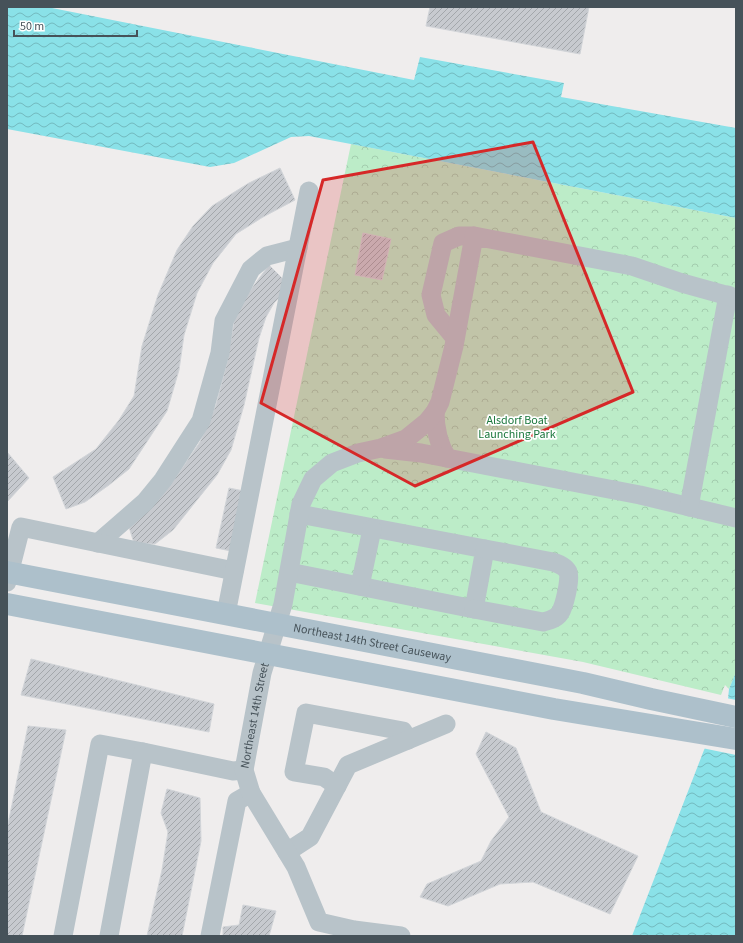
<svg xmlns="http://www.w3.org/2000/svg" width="743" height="943" font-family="'Source Sans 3',sans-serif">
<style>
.park{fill:url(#park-crowns)}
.water{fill:url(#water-waves)}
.pier{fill:#efeded}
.building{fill:url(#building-hatch);stroke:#d1d4d8}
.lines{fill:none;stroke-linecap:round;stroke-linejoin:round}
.minor{stroke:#b8c3c9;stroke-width:19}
.major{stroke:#adc0cb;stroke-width:22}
.marked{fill:#d62828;fill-opacity:0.2;stroke:#d62828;stroke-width:3;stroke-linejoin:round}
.labels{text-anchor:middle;stroke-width:3.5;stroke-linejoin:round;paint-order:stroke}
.park-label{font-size:12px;fill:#1a773c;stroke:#fff}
.street-label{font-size:12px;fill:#465259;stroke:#fff}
</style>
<defs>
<pattern id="park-crowns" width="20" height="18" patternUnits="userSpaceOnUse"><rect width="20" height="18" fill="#bcecc8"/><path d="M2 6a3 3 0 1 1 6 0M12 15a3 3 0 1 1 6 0" fill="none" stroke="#a3ccae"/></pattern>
<pattern id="water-waves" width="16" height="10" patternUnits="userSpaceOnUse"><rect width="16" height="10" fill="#8ae1e8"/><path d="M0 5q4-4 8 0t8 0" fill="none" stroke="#73b9bf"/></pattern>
<pattern id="building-hatch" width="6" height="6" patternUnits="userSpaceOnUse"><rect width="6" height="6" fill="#c7cacf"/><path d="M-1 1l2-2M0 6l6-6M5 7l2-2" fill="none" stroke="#a3a7ab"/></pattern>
</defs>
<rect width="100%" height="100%" fill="#efeded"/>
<!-- park -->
<path class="park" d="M351 144 736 218V672L729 689 725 685 721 695 583 662 255 603Z"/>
<!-- water -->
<path class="water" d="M7 7H47L414 80 420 57 564 83 561 97 736 128V218L309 136 291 137 234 163 210 167 7 129Z
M736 672V936H632L704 750 728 699 729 689Z"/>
<!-- pier -->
<path class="pier" d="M726 698 736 700V755L702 748Z"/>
<!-- building -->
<path class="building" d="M430 7H589L580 54 426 26Z
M280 168 295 200 263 217 236 234 213 263 197 293 184 335 179 370 167 411 129 469 109 485 85 502 66 509 53 477 96 449 119 420 134 396 142 346 158 295 177 250 193 226 212 206 249 183Z
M363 233 391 239 382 280 355 275Z
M269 265 290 286 274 303 266 317 259 338 244 405 231 450 217 475 173 530 155 544 134 543 129 527 169 487 200 442 216 405 227 362 235 316 246 296Z
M7 452 29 478 7 502Z
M229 488 244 491 231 551 216 548Z
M31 659 214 704 209 732 21 695Z
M28 726 66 730 22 936H7V829Z
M486 732 516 748 541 812 638 856 610 914 533 882 500 884 448 906 420 897 427 884 481 861 491 841 509 817 476 754Z
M167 789 200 798 201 841 182 936H147L162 870 168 832 161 813Z
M243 905 276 911 269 936H223V927L239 925Z"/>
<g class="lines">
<!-- minor -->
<g class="minor">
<path d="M455 338 436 315 431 295 443 243 459 236H474"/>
<path d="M435 412C435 429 438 443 447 458"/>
<path d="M385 449 421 453 640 495 736 518"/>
<path d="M689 507 728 295"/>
<path d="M98 543 145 502 163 480 201 421 220 353 224 321 251 269 267 256 298 248"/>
<path d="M289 572 474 609 485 549 299 514"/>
<path d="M7 582 21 527 234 571"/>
<path d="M360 586 372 529"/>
<path d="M474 609 543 622C550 620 556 619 560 613 564 607 571 579 568 572 565 566 558 564 553 562L485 549"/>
<path d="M226 614 309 191"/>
<path d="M337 786 324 777 294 772 306 713 403 731 408 740"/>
<path d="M287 852 310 837 348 765 446 724"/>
<path d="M63 936 100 744 143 752"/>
<path d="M109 936 143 752 233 771 244 770"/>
<path d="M210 936 237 801 251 793"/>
<path id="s1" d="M401 936 354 930 319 922 296 867 251 793 244 770 262 673 283 604 301 504 313 479 332 463 358 453 381 448 406 439 427 422 435 412 440 402 454 346 474 236 632 266 682 283 736 298"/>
</g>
<!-- major -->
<g class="major">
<path id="s2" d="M7 572 583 683 651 699 736 717"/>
<path d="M7 604 554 709 736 739"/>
</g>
</g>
<!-- marked area -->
<path class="marked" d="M533 142 633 392 415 486 261 403 323 180Z"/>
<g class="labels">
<!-- park labels -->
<g class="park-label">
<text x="517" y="424">Alsdorf Boat<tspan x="517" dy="14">Launching Park</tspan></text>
</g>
<!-- street labels -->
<g class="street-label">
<text dy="4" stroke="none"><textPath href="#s2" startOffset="372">Northeast 14th Street Causeway</textPath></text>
<text dy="4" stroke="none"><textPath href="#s1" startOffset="309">Northeast 14th Street</textPath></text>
</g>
</g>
<!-- border -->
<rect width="743" height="943" fill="none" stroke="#465259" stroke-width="16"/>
<!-- scale -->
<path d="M14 30v6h123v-6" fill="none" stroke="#465259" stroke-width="2"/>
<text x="20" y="30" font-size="12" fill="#465259" stroke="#ffffff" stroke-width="3" paint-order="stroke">50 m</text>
</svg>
